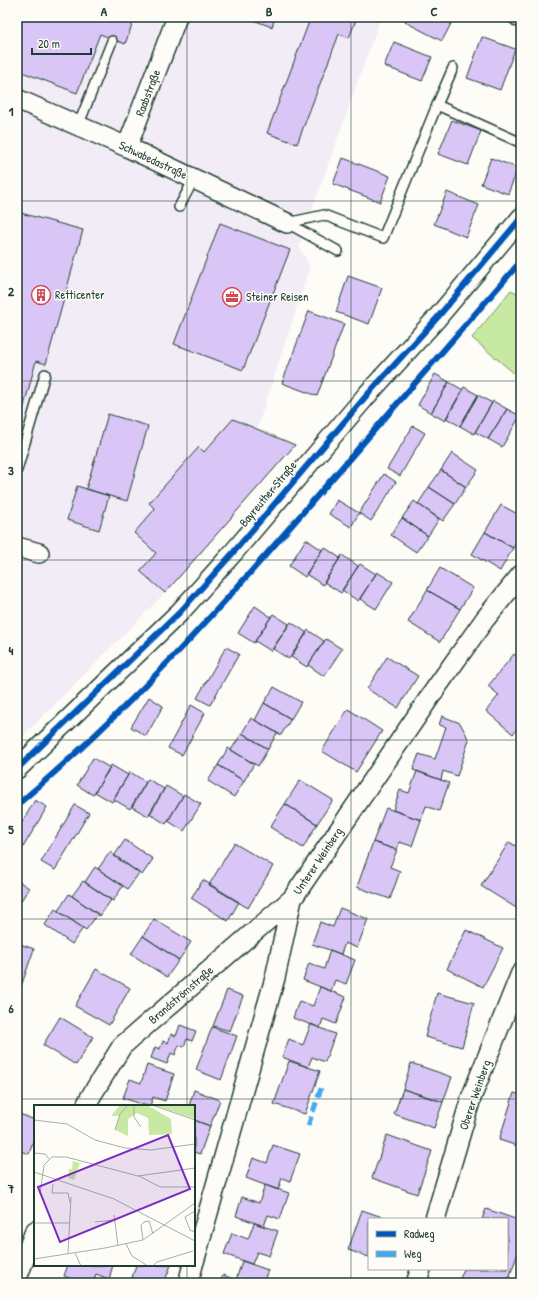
<svg xmlns="http://www.w3.org/2000/svg" width="538" height="1300" font-family="'Patrick Hand',sans-serif">
<style>
.built{fill:#f2ecf7}
.green{fill:#c8e9a2;stroke:#74936b}
.building{fill:#d9c6f6;stroke:#1f3d34}
.lines{fill:none;stroke-linecap:round;stroke-linejoin:round}
.lane-casing{stroke:#1f3d34;stroke-width:12}
.street-casing{stroke:#1f3d34;stroke-width:22}
.lane{stroke:#fdfcf7;stroke-width:9}
.street{stroke:#fdfcf7;stroke-width:19}
.quiet{stroke:#3fa9f5;stroke-width:5;stroke-dasharray:10 5;stroke-linecap:butt}
.cycleway-casing{stroke:#fdfcf7;stroke-width:8}
.cycleway{stroke:#0057b8;stroke-width:6}
.grid{fill:none;stroke:#1f3d34;stroke-width:1;stroke-opacity:0.55}
.labels{text-anchor:middle;stroke-width:3;stroke-linejoin:round;paint-order:stroke}
.street-label{font-size:12px;fill:#1f3d34;stroke:#fdfcf7}
.poi-label{font-size:12px;fill:#1f3d34;stroke:#fdfcf7;text-anchor:start}
.inset-road{fill:none;stroke:#a4b0a9;stroke-width:1}
.view{fill:#7b2cbf;fill-opacity:0.15;stroke:#7b2cbf;stroke-width:2}
.inset-edge{fill:none;stroke:#1f3d34;stroke-width:2}
.neatline{fill:none;stroke:#1f3d34;stroke-width:1.5}
.grid-label{font-size:13px;text-anchor:middle;font-weight:bold;fill:#1f3d34}
</style>
<rect width="100%" height="100%" fill="#fdfcf7"/>
<filter id="ink" filterUnits="userSpaceOnUse"><feTurbulence type="fractalNoise" baseFrequency=".025" numOctaves="2"/><feDisplacementMap in="SourceGraphic" scale="8" xChannelSelector="R" yChannelSelector="G"/><feConvolveMatrix kernelMatrix="1 2 1 2 8 2 1 2 1" color-interpolation-filters="sRGB"/></filter>
<g filter="url(#ink)">
<!-- built -->
<path class="built" d="M17 17H381L299 246 310 267 257 429 295 445 165 593 17 742Z"/>
<!-- green -->
<path class="green" d="M511 290 521 295V379L472 338Z"/>
<!-- building -->
<path class="building" d="M17 17H135L125 44 100 34 77 93 17 70Z
M245 17H275L272 27Z
M296 17H357L349 38 339 34 297 144 267 133 309 22Z
M407 17H447L453 20 442 41 405 22Z
M482 37 515 49 500 90 467 78Z
M394 42 432 57 422 81 384 66Z
M452 120 481 131 468 165 438 154Z
M343 158 390 176 380 202 333 184Z
M491 158 518 168 508 194 481 184Z
M447 192 479 205 466 237 434 224Z
M17 212 83 230 46 364 36 361 23 410 17 408Z
M220 223 290 250 243 370 174 344Z
M348 276 382 288 369 324 336 312Z
M309 311 344 324 317 396 282 383Z
M435 374 449 382 431 413 418 405Z
M449 382 463 390 445 421 431 413Z
M464 387 478 395 460 426 446 418Z
M478 395 492 403 474 434 460 426Z
M493 401 507 409 488 439 475 432Z
M507 409 520 416 502 447 488 439Z
M108 414 148 426 127 501 86 489Z
M233 419 295 445 165 593 140 571 156 553 134 533 155 509 149 503 199 447 204 452Z
M413 426 425 433 400 476 387 469Z
M452 453 478 470 466 487 441 470Z
M441 470 466 487 455 504 429 487Z
M384 474 396 482 371 521 359 513Z
M77 486 109 496 99 530 67 520Z
M429 487 455 504 443 521 418 504Z
M337 500 359 513 351 527 329 514Z
M414 501 439 519 428 536 402 518Z
M501 505 521 516V534L513 548 485 532Z
M402 518 428 536 416 552 391 535Z
M485 532 513 548 500 571 472 554Z
M306 539 322 550 305 577 289 566Z
M324 547 340 558 323 585 306 574Z
M342 555 358 566 341 593 324 582Z
M360 564 376 574 358 601 342 590Z
M440 568 473 588 460 609 427 590Z
M377 572 393 582 376 609 360 599Z
M427 590 460 609 440 642 408 622Z
M255 606 271 617 254 643 238 633Z
M273 614 289 624 271 651 255 641Z
M291 622 307 633 289 659 273 649Z
M308 630 324 641 307 667 291 657Z
M326 639 342 649 324 676 308 665Z
M226 647 239 654 210 705 197 698Z
M514 654 521 660V695L519 697 521 699V724L513 734 486 711 499 695 488 686Z
M387 657 418 676 398 708 367 689Z
M274 687 301 702 291 719 264 703Z
M149 697 163 706 146 736 131 727Z
M264 703 291 719 281 735 255 720Z
M191 705 205 713 182 755 168 748Z
M348 709 382 731 356 772 322 751Z
M442 716 460 723 469 740 457 776 443 771 441 780 413 770 419 754 435 759 446 727 439 725Z
M251 718 277 733 268 749 242 733Z
M242 733 268 749 258 766 231 750Z
M228 748 254 764 244 781 218 765Z
M93 758 110 768 93 795 77 785Z
M111 765 128 775 112 802 95 792Z
M218 765 244 781 234 797 208 781Z
M417 771 449 783 439 811 426 806 421 820 393 810 400 790 409 793Z
M130 772 146 782 130 809 113 799Z
M148 779 164 789 148 816 132 807Z
M300 780 333 800 317 824 285 804Z
M166 786 183 796 166 824 150 814Z
M184 794 201 804 184 831 168 821Z
M35 800 47 807 22 849 17 846V831Z
M285 804 317 824 303 848 270 827Z
M75 805 89 813 55 870 41 862Z
M386 808 421 820 412 846 399 842 397 850 373 842Z
M125 840 153 859 142 875 114 856Z
M373 842 397 850 390 867 400 871 390 899 357 887Z
M509 842 521 849V911L481 886Z
M234 843 273 866 248 908 209 885Z
M110 852 139 873 128 889 98 869Z
M95 867 123 886 113 901 85 882Z
M17 880 29 888 17 907Z
M203 880 239 902 228 921 191 898Z
M83 881 111 900 100 916 72 896Z
M69 894 98 914 86 930 58 911Z
M340 908 368 919 357 948 345 943 341 954 312 944 320 922 333 927Z
M55 909 83 928 72 944 45 925Z
M154 919 191 942 179 960 143 936Z
M466 930 503 948 483 987 447 969Z
M143 936 179 960 167 977 131 954Z
M17 943 34 949 17 998Z
M330 950 355 960 346 984 335 980 331 991 303 980 309 963 324 969Z
M96 969 130 988 109 1025 75 1006Z
M320 987 346 997 336 1024 323 1019 320 1028 293 1018 299 1001 313 1006Z
M227 990 243 996 230 1031 213 1026Z
M437 993 474 1003 462 1047 425 1037Z
M60 1017 93 1037 76 1065 43 1045Z
M311 1024 335 1034 325 1062 312 1057 308 1067 282 1057 289 1039 303 1045Z
M180 1025 196 1031 192 1041 187 1039 184 1047 179 1045 175 1055 171 1053 167 1064 151 1058 155 1047 160 1049 163 1041 168 1043 171 1034 176 1036Z
M212 1027 237 1036 221 1080 196 1070Z
M289 1061 320 1071 305 1114 274 1104Z
M411 1063 452 1077 443 1102 403 1089Z
M521 1064V1078L517 1077Z
M147 1065 174 1074 165 1101 153 1097 150 1106H147L123 1098 130 1079 141 1083Z
M403 1089 443 1102 434 1128 394 1114Z
M194 1090 220 1100 210 1126 194 1120V1106H189Z
M514 1093 521 1095V1147L499 1140Z
M17 1113 35 1120V1136L29 1154 17 1150Z
M194 1120 210 1126 200 1154 194 1152Z
M387 1135 432 1151 417 1194 372 1178Z
M273 1145 300 1154 290 1181 282 1178 278 1190 246 1178 253 1158 267 1163Z
M265 1185 289 1193 280 1219 268 1215 264 1226 236 1216 242 1197 259 1203Z
M486 1209 521 1221V1245L507 1283H463L459 1281 464 1269H507V1219H482Z
M362 1210 388 1219H369V1257L348 1250Z
M254 1223 278 1231 269 1256 257 1252 252 1264 224 1254 232 1233 248 1239Z
M242 1261 268 1270 263 1283H220L223 1275 236 1280Z
M68 1265H113L109 1279 96 1274 93 1283H83L64 1276Z
M136 1265H171L164 1283H147L132 1278Z"/>
<g class="lines">
<!-- lane casing -->
<g class="lane-casing">
<path id="lane" d="M437 105 453 68
M78 126 112 41
M179 207 194 179
M287 223 324 215 383 238 437 105 517 141
M287 223 338 251
M17 470 45 374"/>
</g>
<!-- street casing -->
<g class="street-casing">
<path id="street" d="M519 17 521 18
M17 99 127 147 287 223
M127 147 177 17
M17 547 39 553
M17 769 180 612 232 554 367 395 437 318 521 218
M86 1106 91 1096 122 1046 292 899
M435 1219 471 1098 521 973
M194 1262 275 978 292 899 436 688 485 619 521 575
M17 1278 35 1231
M188 1283 193 1265
M416 1283 421 1269"/>
</g>
<!-- lane -->
<use href="#lane" class="lane"/>
<!-- street -->
<use href="#street" class="street"/>
<!-- quiet -->
<path class="quiet" d="M308 1126 322 1086"/>
<!-- cycleway casing -->
<g class="cycleway-casing">
<path id="cycleway" d="M17 769 180 612 232 554 367 395 437 318 521 218
M17 805C128 712 224 604 318 495 386 417 454 339 521 261"/>
</g>
<!-- cycleway -->
<use href="#cycleway" class="cycleway"/>
</g>
</g>
<!-- grid -->
<path class="grid" d="M187 17V1106M351 17V1283M17 201H521M17 381H521M17 560H521M17 740H521M17 919H521M17 1099H521M187 1265V1283"/>
<!-- icons -->
<defs>
<g id="building-ring" transform="scale(1)"><circle r="9.5" fill="#fdfcf7" stroke="#d1495b" stroke-width="1.5"/><path d="M-4-6H4V6H1V3H-1V6H-4ZM-2.5-4.3h1.7v1.8h-1.7ZM.8-4.3h1.7v1.8H.8ZM-2.5-1h1.7V.8h-1.7ZM.8-1h1.7V.8H.8Z" fill="#d1495b"/></g>
<g id="office-ring" transform="scale(1)"><circle r="9.5" fill="#fdfcf7" stroke="#d1495b" stroke-width="1.5"/><path d="M-6-3h4V-5.5h4V-3h4V5H-6ZM-1-4.5V-3h2v-1.5ZM-6 0V1H6V0Z" fill="#d1495b"/></g>
</defs>
<g fill-rule="evenodd">
<use href="#building-ring" x="41" y="295"/>
<use href="#office-ring" x="232" y="297"/>
</g>
<g class="labels">
<!-- street labels -->
<g class="street-label">
<text transform="translate(148 93) rotate(-69)" y="4">Raabstraße</text>
<text transform="translate(153 160) rotate(25)" y="4">Schwabedastraße</text>
<text transform="translate(268 494) rotate(-50)" y="4">Bayreuther Straße</text>
<text transform="translate(318 861) rotate(-56)" y="4">Unterer Weinberg</text>
<text transform="translate(181 995) rotate(-41)" y="4">Brandströmstraße</text>
<text transform="translate(475 1095) rotate(-71)" y="4">Oberer Weinberg</text>
</g>
<!-- poi labels -->
<g class="poi-label">
<text x="55" y="299">Retticenter</text>
<text x="246" y="301">Steiner Reisen</text>
</g>
</g>
<!-- overview -->
<g transform="translate(34 1105)">
<rect width="161" height="161" fill="#fdfcf7"/>
<path d="M86 0H113L137 14 138 29 115 30 114 13 103 8 94 14V31L81 25 85 11H77ZM121 0H161V14L122 1ZM39 56 46 58 40 75 34 73 35 64H38Z" fill="#c8e9a2"/>
<path class="inset-road" d="M100 0V12L107 22M118 0 161 15M0 15 33 19 61 35 91 43 117 45 161 39M81 25 86 9 94 0M0 48 11 49 15 54M0 67 80 94 161 136M105 71 126 82H161M19 79 18 88H34L36 98M6 89 10 60 18 52H32L104 71 161 63M161 106 151 112 156 125 161 127M80 110 84 141M61 117 80 115M0 118H35M109 135 107 120 110 117 115 116 119 129M92 139 98 151 114 161M34 148 37 92M41 148 47 161M0 154 71 143 109 135 161 98M119 161 123 157 159 146"/>
<path class="view" d="M134 30 156 84 26 137 4 82Z"/>
<rect width="161" height="161" class="inset-edge"/>
</g>
<!-- margin -->
<rect width="538" height="1300" fill="none" stroke="#fdfcf7" stroke-width="44"/>
<!-- legend -->
<rect x="368" y="1218" width="140" height="52" fill="#fdfcf7" stroke="#a4b0a9"/>
<rect x="376" y="1231" width="20" height="6" fill="#0057b8" stroke="#a4b0a9"/>
<text x="404" y="1238" font-size="12" fill="#1f3d34">Radweg</text>
<rect x="376" y="1251" width="20" height="6" fill="#3fa9f5" stroke="#a4b0a9"/>
<text x="404" y="1258" font-size="12" fill="#1f3d34">Weg</text>
<!-- scale -->
<path d="M32 48v6h59v-6" fill="none" stroke="#1f3d34" stroke-width="2"/>
<text x="38" y="48" font-size="12" fill="#1f3d34" stroke="#fdfcf7" stroke-width="3" paint-order="stroke">20 m</text>
<rect x="22" y="22" width="494" height="1256" class="neatline"/>
<g class="grid-label">
<text x="104" y="16">A</text>
<text x="269" y="16">B</text>
<text x="434" y="16">C</text>
<text x="11" y="116">1</text>
<text x="11" y="296">2</text>
<text x="11" y="475">3</text>
<text x="11" y="655">4</text>
<text x="11" y="834">5</text>
<text x="11" y="1013">6</text>
<text x="11" y="1193">7</text>
</g>
</svg>
